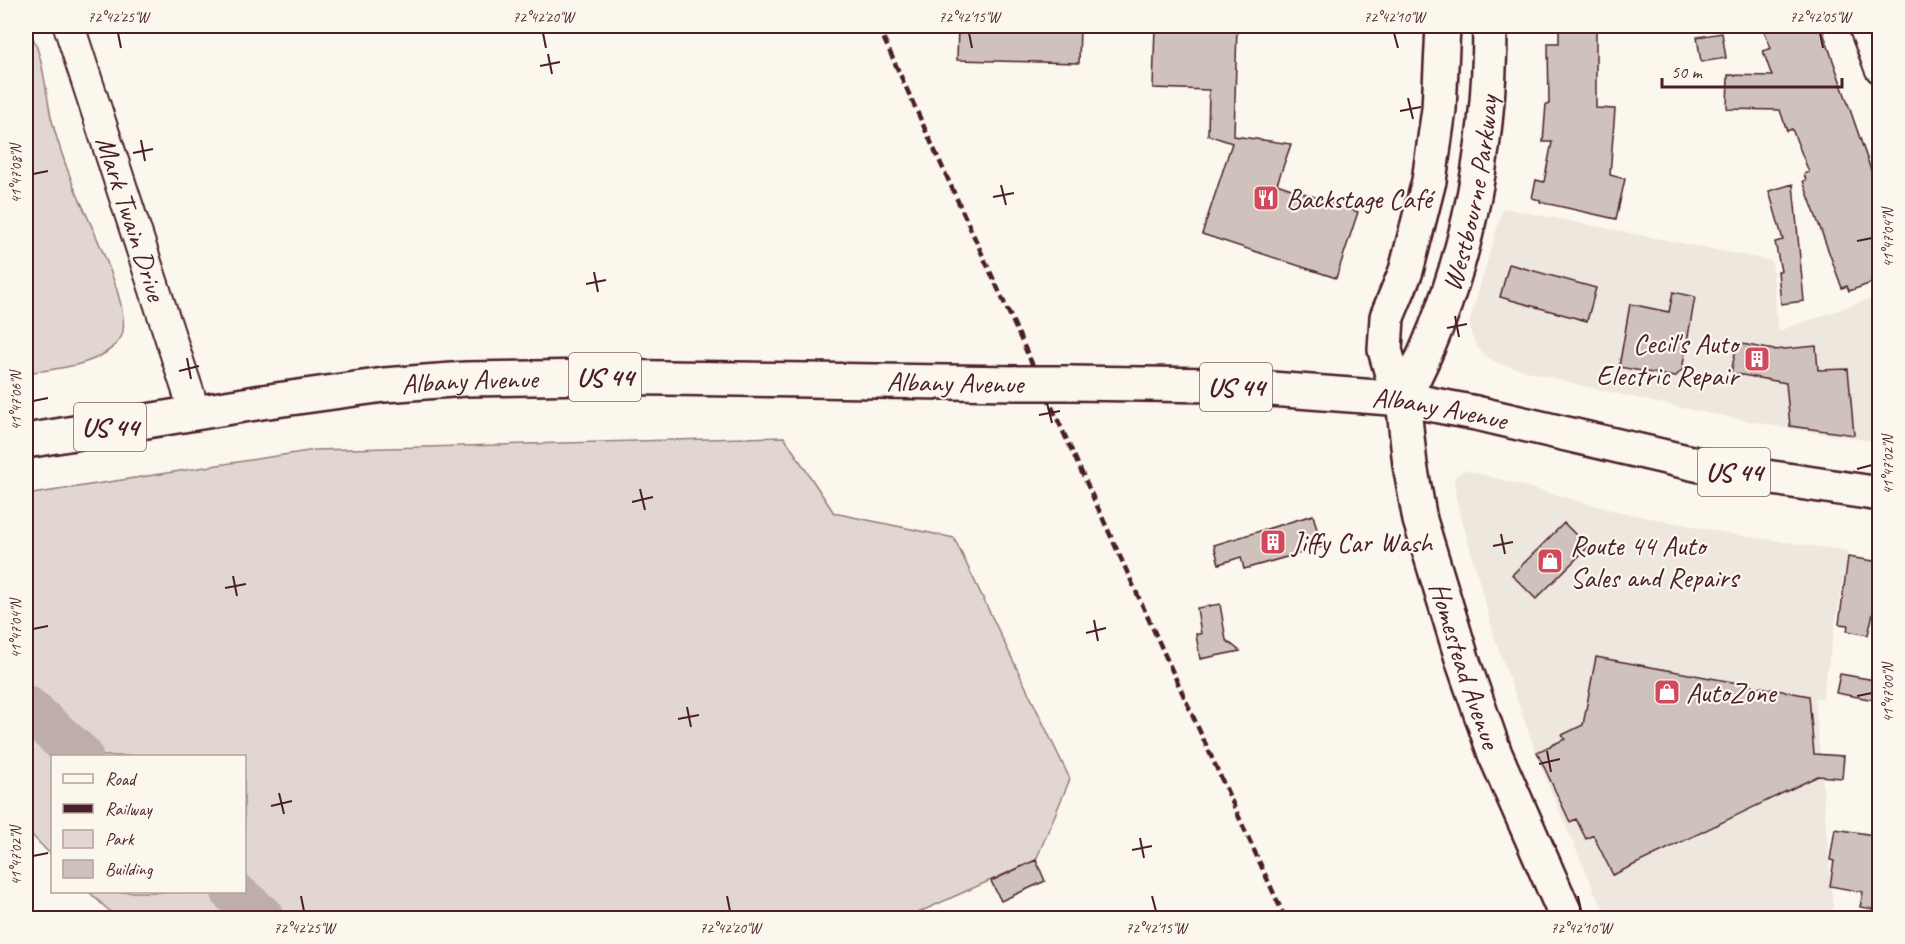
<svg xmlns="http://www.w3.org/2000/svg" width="1905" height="944" font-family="Caveat,sans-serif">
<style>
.built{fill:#eee7de}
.green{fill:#e2d7d0;stroke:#967b7e;stroke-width:1.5}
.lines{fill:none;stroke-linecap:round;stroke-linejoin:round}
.river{stroke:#bfadaa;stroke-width:44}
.building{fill:#cfc2bc;stroke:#4a1f2b;stroke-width:1.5}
.minor-casing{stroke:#4a1f2b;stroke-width:34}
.major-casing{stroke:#4a1f2b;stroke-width:38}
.highway-casing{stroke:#4a1f2b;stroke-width:38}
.minor{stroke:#fbf7ec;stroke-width:30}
.major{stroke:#fbf7ec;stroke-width:33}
.highway{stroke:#fbf7ec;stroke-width:33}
.rail{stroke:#4a1f2b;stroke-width:4.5;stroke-dasharray:9 4.5;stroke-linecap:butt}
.highway-bridge-casing{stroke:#4a1f2b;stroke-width:38;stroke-linecap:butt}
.highway-bridge{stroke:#fbf7ec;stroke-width:33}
.ticks{fill:none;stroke:#4a1f2b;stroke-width:2}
.labels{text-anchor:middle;stroke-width:4.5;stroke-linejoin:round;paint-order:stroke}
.shield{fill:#fbf7ec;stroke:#7f6065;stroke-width:1.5}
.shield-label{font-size:27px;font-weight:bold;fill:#4a1f2b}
.street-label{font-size:28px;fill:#4a1f2b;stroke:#fbf7ec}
.poi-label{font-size:28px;fill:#4a1f2b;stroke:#fbf7ec;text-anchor:start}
.neatline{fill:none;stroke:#4a1f2b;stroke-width:2}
.ticks-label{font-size:15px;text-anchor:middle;fill:#4a1f2b}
</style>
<rect width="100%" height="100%" fill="#fbf7ec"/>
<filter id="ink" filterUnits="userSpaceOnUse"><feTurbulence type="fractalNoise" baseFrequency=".0167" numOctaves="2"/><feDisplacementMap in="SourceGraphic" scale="12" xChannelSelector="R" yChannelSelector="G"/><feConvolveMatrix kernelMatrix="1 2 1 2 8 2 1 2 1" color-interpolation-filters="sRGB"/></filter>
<g filter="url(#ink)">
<!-- built -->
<path class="built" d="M1503 208 1772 261 1778 331 1879 296V442L1786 428 1682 408 1596 389 1500 364 1487 357 1477 347 1471 334 1470 320Z
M1465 470 1615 511 1737 535 1848 551 1822 699 1815 698 1834 918H1608L1594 891 1544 775 1496 642 1456 498 1454 480 1457 475Z"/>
<!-- green -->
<path class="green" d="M26 26C43 48 45 89 51 117 57 141 65 164 74 187 86 215 135 311 121 337 104 366 55 369 26 373Z
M784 437 834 513 954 538 1070 779 1036 860 906 918H117L89 892H244V756H52V856L26 829V495L315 450Z"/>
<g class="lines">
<!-- river -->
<path class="river" d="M26 707 81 756
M233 892 263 918"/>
</g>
<!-- building -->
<path class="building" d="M958 26H1080L1079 63 957 60Z
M1155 26H1237L1234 136 1291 144 1277 184 1358 212 1336 278 1202 234 1232 143 1208 135 1209 90 1153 88Z
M1559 26H1596V108L1615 109 1610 175 1625 179 1616 219 1540 202V200L1532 198 1536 180 1544 182 1552 142H1543L1546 104H1549L1548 43H1559Z
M1762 26H1821L1880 196V280L1849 291 1847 286 1842 288 1803 181 1806 180 1804 174 1809 172 1792 129 1787 131 1780 110 1727 109 1728 75 1772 76 1763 51 1771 48Z
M1722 33 1726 58 1701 62 1697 37Z
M1793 184 1804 301 1781 304 1778 271H1781L1775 242 1783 240 1769 191Z
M1509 264 1596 288 1587 321 1500 297Z
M1673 292 1695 297 1682 370 1675 377 1619 367 1630 304 1669 312Z
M1737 343 1774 350 1816 346 1818 370 1848 369 1854 435 1790 426 1786 383 1731 373Z
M1313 515 1322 547 1244 569 1241 557 1219 564 1214 545Z
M1564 523 1588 547 1536 599 1512 575Z
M1848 557 1880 562V583L1868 635 1847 631 1848 625 1839 624Z
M1220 604 1226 640 1240 651 1200 659 1196 634H1201L1197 608Z
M1596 657 1809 696 1814 754 1844 756 1842 778 1818 776 1613 875 1593 835 1586 839 1576 819 1570 822 1537 752 1565 739 1562 735 1583 725Z
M1840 674 1880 681V701L1836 693Z
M1835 829 1880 836V910L1860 907 1863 892 1830 886 1834 861 1830 860Z
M1036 860 1045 881 1001 901 991 881Z"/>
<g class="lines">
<!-- minor casing -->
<g class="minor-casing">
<g id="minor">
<path id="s1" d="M69 26 195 413"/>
<path d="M1864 26 1880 68"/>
</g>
</g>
<!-- major casing -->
<g class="major-casing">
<g id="major">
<path id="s2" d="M1443 26 1439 109 1429 181 1406 271 1387 317 1385 350 1394 381 1403 399 1410 465 1420 520 1464 665 1495 754 1567 918"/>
<path id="s3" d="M1403 399C1464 285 1490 155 1490 26"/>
</g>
</g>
<!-- highway casing -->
<g class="highway-casing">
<g id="highway">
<path id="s4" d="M1069 383 1218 385 1403 399 1476 413 1726 471 1880 494"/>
<path id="s5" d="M26 441 262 402 384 385 466 379 595 377 1017 383"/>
</g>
</g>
<!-- minor -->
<use href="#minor" class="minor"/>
<!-- major -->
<use href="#major" class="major"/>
<!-- highway -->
<use href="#highway" class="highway"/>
<!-- rail -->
<path class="rail" d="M878 26 1285 918"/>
<!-- highway-bridge casing -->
<g class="highway-bridge-casing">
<path id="highway-bridge" d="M1017 383H1069"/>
</g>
<!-- highway-bridge -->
<use href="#highway-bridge" class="highway-bridge"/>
</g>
</g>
<!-- ticks -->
<path class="ticks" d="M118 33 121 48M543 33 546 48M969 33 972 48M1394 33 1398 48M1820 33 1823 48M548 54 552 74M540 66 560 62M1408 98 1413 119M1400 111 1421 107M141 140 145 161M133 153 153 149M33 174 48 171M1001 185 1006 205M993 197 1014 193M1857 241 1872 238M594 272 598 292M586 284 606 280M1455 316 1459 337M1447 328 1467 324M187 358 191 379M179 371 199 366M33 401 48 398M1047 403 1052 423M1039 415 1060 411M1857 469 1872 465M640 489 645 510M632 502 653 497M1501 534 1505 554M1493 546 1513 542M233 576 237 596M225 588 246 584M1094 620 1098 641M33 629 48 626M1086 633 1106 628M1857 696 1872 693M687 707 691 727M678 719 699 715M1547 751 1551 772M1539 764 1560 759M279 793 284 814M271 806 292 801M1140 838 1144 858M1132 850 1152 846M33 856 48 853M301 896 304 911M727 896 730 911M1152 896 1156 911M1578 896 1581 911"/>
<!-- icons -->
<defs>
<g id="restaurant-square" transform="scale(1.35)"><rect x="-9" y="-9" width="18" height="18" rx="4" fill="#d1495b" stroke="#fbf7ec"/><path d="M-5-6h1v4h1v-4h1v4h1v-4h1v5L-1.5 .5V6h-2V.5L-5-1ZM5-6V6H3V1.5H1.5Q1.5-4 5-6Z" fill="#fff"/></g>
<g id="building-square" transform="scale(1.35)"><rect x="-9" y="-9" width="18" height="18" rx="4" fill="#d1495b" stroke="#fbf7ec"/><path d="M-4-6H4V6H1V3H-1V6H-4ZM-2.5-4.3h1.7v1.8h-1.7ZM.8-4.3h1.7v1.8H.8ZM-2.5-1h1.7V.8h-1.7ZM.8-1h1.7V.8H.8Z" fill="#fff"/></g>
<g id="shop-square" transform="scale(1.35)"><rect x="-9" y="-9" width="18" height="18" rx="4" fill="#d1495b" stroke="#fbf7ec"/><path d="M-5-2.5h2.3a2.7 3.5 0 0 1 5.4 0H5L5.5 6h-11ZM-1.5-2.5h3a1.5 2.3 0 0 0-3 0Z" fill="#fff"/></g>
</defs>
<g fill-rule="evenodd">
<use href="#restaurant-square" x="1266" y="198"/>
<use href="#building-square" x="1757" y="359"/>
<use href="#building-square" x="1273" y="542"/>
<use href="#shop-square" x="1550" y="561"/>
<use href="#shop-square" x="1667" y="692"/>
</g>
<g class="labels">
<!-- shield labels -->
<g class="shield">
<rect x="569" y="353" width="72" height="48" rx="4.5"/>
<rect x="1200" y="363" width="72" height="48" rx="4.5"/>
<rect x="74" y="403" width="72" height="48" rx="4.5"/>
<rect x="1698" y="448" width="72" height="48" rx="4.5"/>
</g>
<g class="shield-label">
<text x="605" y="386">US 44</text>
<text x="1236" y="396">US 44</text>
<text x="110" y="436">US 44</text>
<text x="1734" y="481">US 44</text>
</g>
<!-- street labels -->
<g class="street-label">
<text dy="10" stroke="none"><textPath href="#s3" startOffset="218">Westbourne Parkway</textPath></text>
<text dy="10" stroke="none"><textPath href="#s1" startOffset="202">Mark Twain Drive</textPath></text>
<text dy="10" stroke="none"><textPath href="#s5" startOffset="448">Albany Avenue</textPath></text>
<text transform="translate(955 382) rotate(1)" y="10">Albany Avenue</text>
<text dy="10" stroke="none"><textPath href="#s4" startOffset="372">Albany Avenue</textPath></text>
<text dy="10" stroke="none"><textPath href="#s2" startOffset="658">Homestead Avenue</textPath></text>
</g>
<!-- poi labels -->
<g class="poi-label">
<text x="1286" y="208">Backstage Café</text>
<text x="1738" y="353" text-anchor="end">Cecil's Auto<tspan x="1738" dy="32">Electric Repair</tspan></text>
<text x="1292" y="552">Jiffy Car Wash</text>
<text x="1570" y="555">Route 44 Auto<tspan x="1570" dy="32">Sales and Repairs</tspan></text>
<text x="1686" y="702">AutoZone</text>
</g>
</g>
<!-- margin -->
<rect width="1905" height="944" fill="none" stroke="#fbf7ec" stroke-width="66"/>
<!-- legend -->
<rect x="51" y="755" width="195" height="138" fill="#fbf7ec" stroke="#b4a19f" stroke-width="1.5"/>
<rect x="63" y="774" width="30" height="9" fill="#fbf7ec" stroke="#b4a19f" stroke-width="1.5"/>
<text x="105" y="785" font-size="18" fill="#4a1f2b">Road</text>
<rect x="63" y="804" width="30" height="9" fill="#4a1f2b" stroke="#b4a19f" stroke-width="1.5"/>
<text x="105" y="815" font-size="18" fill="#4a1f2b">Railway</text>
<rect x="63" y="830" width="30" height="18" fill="#e2d7d0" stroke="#b4a19f" stroke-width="1.5"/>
<text x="105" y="845" font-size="18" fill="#4a1f2b">Park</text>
<rect x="63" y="860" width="30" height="18" fill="#cfc2bc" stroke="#b4a19f" stroke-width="1.5"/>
<text x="105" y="875" font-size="18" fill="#4a1f2b">Building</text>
<!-- scale -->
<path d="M1662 78v9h180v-9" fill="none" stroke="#4a1f2b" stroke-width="3"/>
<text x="1671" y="78" font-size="18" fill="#4a1f2b" stroke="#fbf7ec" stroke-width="4.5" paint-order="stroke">50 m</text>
<rect x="33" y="33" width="1839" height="878" class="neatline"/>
<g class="ticks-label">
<text x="118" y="22">72°42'25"W</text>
<text x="543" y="22">72°42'20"W</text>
<text x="969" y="22">72°42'15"W</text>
<text x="1394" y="22">72°42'10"W</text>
<text x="1820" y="22">72°42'05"W</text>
<text transform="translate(16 174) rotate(-90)" y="5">41°47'08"N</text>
<text transform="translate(1888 238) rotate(-90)" y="5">41°47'04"N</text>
<text transform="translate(16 401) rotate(-90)" y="5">41°47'06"N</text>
<text transform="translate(1888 465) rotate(-90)" y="5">41°47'02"N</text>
<text transform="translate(16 629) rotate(-90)" y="5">41°47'04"N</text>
<text transform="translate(1888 693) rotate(-90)" y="5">41°47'00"N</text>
<text transform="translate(16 856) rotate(-90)" y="5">41°47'02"N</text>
<text x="304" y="933">72°42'25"W</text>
<text x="730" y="933">72°42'20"W</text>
<text x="1156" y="933">72°42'15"W</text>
<text x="1581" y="933">72°42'10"W</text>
</g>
</svg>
